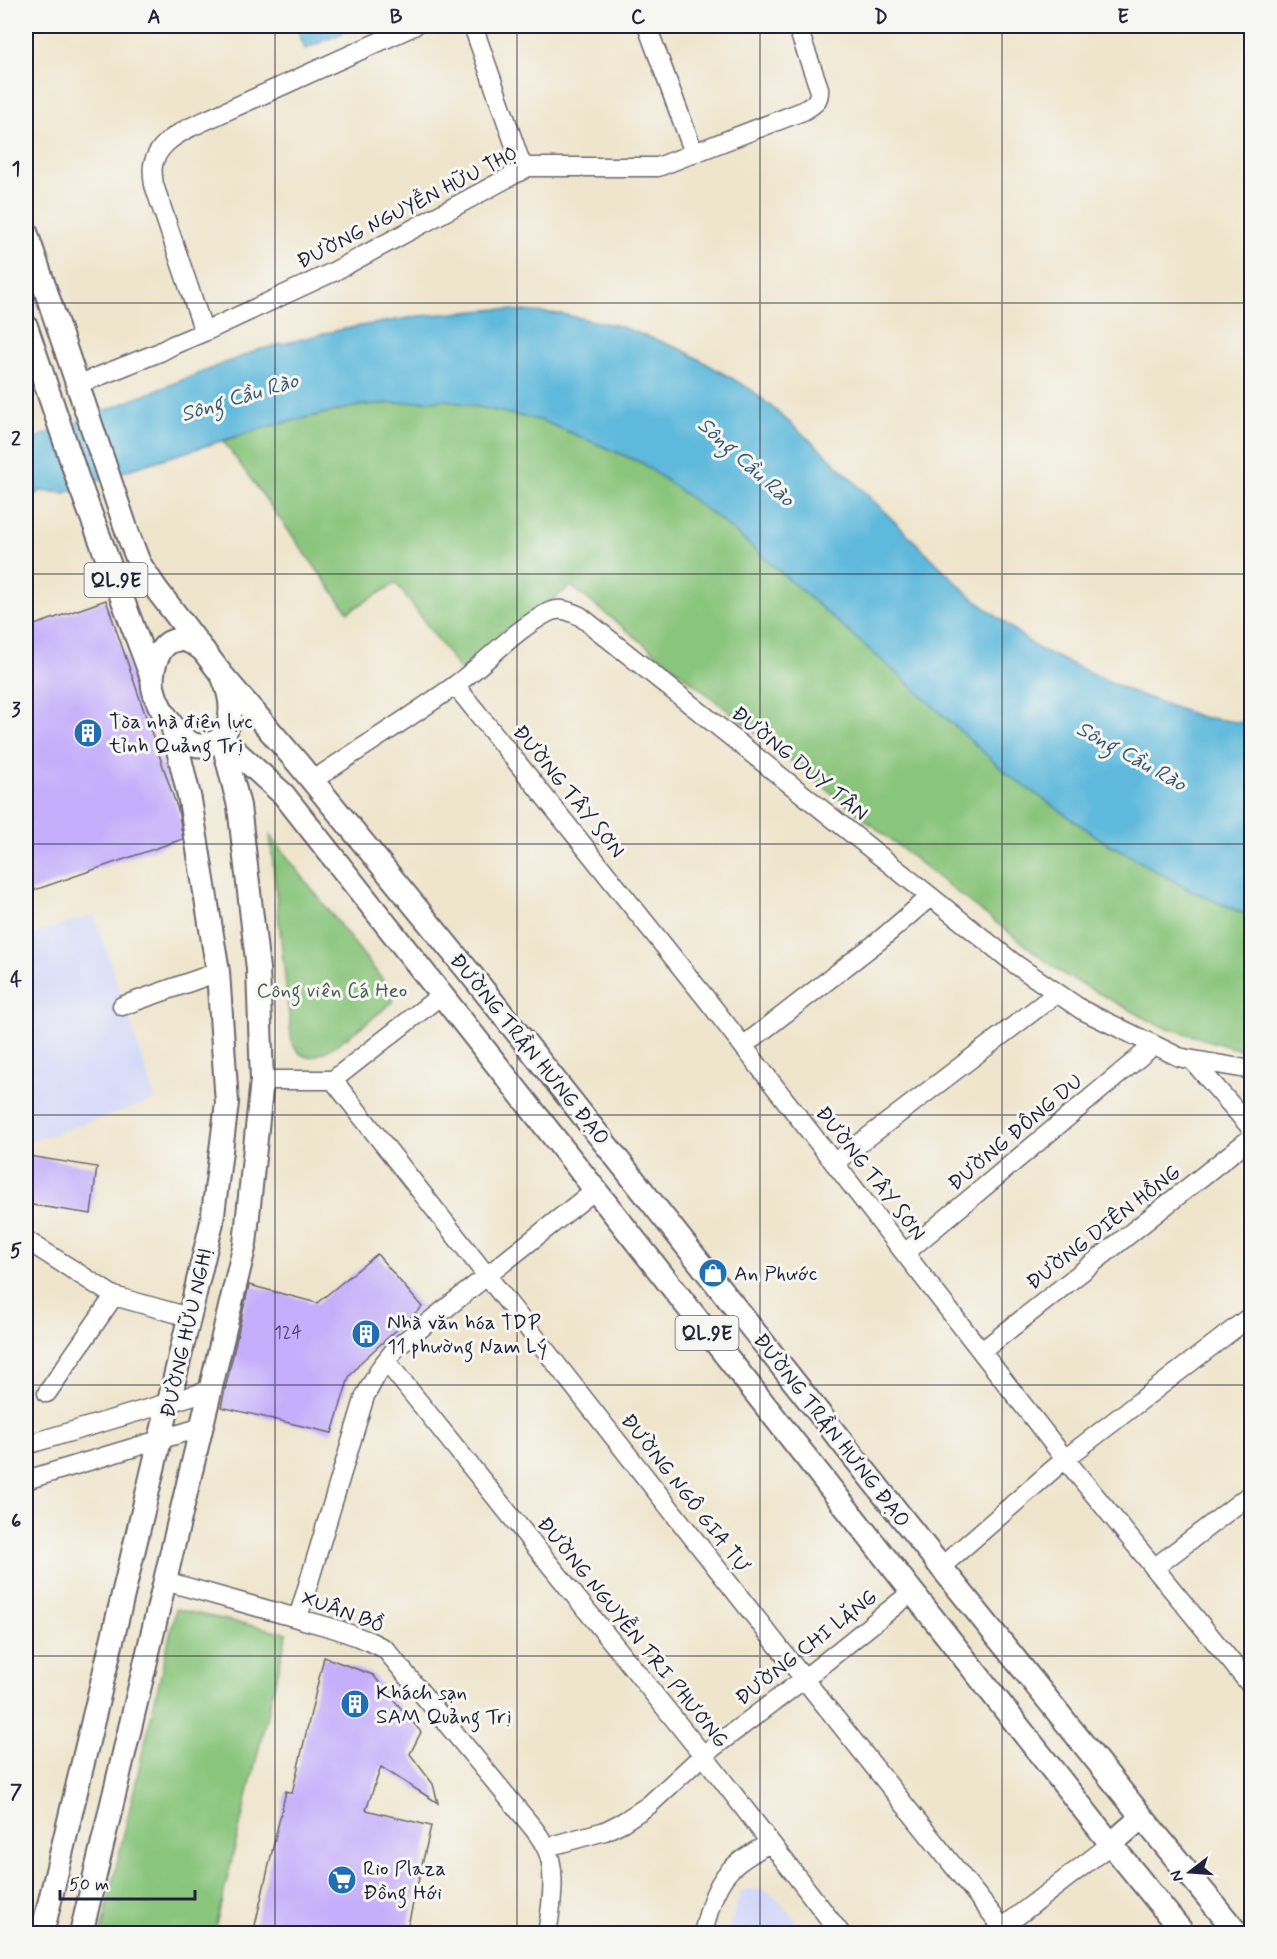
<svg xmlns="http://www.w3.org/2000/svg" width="1277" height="1959" font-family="Mynerve,sans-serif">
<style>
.built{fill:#d3d8f9}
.green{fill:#89c57b;stroke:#56745b;stroke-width:1.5}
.water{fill:#5fb9dc;stroke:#406e8c;stroke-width:1.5}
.building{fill:#c5aefb}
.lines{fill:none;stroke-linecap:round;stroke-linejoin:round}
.minor-casing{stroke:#6a666e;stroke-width:21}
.major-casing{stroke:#6a666e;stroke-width:26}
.minor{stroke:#fff;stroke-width:18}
.major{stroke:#fff;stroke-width:22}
.grid{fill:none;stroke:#22223b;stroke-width:1.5;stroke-opacity:0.55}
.labels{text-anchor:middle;stroke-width:6;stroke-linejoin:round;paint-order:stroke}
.number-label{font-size:18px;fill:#4b456b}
.shield{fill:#f6f6f2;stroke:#626272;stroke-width:1.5}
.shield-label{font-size:20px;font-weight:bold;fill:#22223b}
.street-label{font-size:21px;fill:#22223b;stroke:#f6f6f2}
.poi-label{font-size:21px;fill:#22223b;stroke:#f6f6f2;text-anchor:start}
.park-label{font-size:21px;fill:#465b51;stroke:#f6f6f2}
.water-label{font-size:22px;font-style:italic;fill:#375773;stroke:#f6f6f2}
.neatline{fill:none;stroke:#22223b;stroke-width:2}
.grid-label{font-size:20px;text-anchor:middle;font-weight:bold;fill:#22223b}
</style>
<rect width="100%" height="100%" fill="#f6f6f2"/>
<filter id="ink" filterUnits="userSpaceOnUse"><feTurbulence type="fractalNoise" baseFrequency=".0167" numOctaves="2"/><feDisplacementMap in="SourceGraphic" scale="12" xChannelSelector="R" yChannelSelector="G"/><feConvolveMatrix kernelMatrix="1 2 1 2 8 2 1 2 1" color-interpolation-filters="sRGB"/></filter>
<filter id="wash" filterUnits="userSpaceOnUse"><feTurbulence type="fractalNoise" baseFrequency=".008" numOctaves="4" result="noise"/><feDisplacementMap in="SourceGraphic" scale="24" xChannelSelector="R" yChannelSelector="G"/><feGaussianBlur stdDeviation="1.35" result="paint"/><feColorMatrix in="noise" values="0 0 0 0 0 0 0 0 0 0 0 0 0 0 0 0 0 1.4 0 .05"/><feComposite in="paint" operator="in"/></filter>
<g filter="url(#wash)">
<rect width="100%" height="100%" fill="#efe5cc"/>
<!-- built -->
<path class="built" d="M94 914 156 1100 26 1143V937Z
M746 1889H762L770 1893 784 1906 807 1933H728L740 1894Z"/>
<!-- green -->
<path class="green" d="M446 400 543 421 642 463 723 522 910 685 1006 773 1102 840 1186 888 1251 917V1051L1233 1048 1158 1025 1063 974 964 898 571 586 460 670 396 583 348 612 223 441 270 426 362 405Z
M270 835 389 988 393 1002C377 1014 328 1056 310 1057 301 1057 297 1050 292 1044Z
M176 1609 287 1633 214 1933H101Z"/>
<!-- water -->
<path class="water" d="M296 26H359L305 49Z
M497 309 561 314 619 326 683 350 752 390 827 455 967 593 1037 648 1132 692 1201 717 1251 724V917L1186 888 1102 840 1006 773 910 685 723 522 642 463 543 421 446 400 362 405 270 426 131 469 65 493 41 491 26 499V442L258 350 343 329 420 316Z"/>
<g id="blocks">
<!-- building -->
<path class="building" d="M106 600 178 810 183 839 26 893V628Z
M29 1156 97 1167 91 1214 26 1204V1182Z
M377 1254 422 1307 362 1361 349 1377 332 1433 221 1407 249 1285 317 1303Z
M324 1657 373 1675 421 1732 410 1754 433 1784 438 1803 381 1767 366 1810 431 1826 406 1934H253L286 1791 292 1793Z"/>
</g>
</g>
<g filter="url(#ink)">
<use href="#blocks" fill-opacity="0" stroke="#6a666e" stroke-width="1.5"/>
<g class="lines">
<!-- minor casing -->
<g class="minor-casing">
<path id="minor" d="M473 26 521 163 528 167
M647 26 694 153
M204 332 154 185C153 179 152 171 153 165 157 146 175 135 191 127L414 26
M77 385 160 352 173 345 204 332 333 272 528 167H658L803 111C814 105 820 101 819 88L797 26
M455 685 708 1001 1065 1459 1252 1687
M312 781C359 749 408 719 454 686 486 663 514 630 549 612 560 607 569 611 580 616L1015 964 1082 1010 1179 1057 1192 1060 1252 1129
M122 1006 218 972
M743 1046 880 940 930 897
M1188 1059 1252 1070
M262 1080H333L440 996
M333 1080 804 1679 1003 1928 1005 1934
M834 1163 1057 993
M26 1240 114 1296 189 1317
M905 1253 1154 1045
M982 1351 1252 1137
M386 1361 703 1755 841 1934
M47 1393 114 1296
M26 1445 211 1390
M26 1480 202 1427
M941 1567 1065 1459 1252 1315
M1154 1568 1252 1493
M165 1581 336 1629 369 1641 385 1649 529 1823C535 1830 541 1838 545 1846 558 1868 551 1909 547 1934
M298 1618 365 1396 381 1367 396 1348 595 1190
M547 1847 605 1831 623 1822 649 1805 703 1755 804 1679 912 1592
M703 1934C709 1908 716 1879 738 1863 748 1855 760 1849 770 1842
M994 1934 1111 1844"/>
</g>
<!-- major casing -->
<g class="major-casing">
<path id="major" d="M26 232 129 537 139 563 157 590 222 675 297 762 469 972 941 1567 1142 1817 1238 1934
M26 326 79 483 152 678
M204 651C200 649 196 644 192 643 163 629 150 664 153 687 156 703 165 715 174 728 181 737 192 748 205 745 211 744 217 741 222 739 233 719 233 701 224 680
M222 739 284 795 1111 1844 1184 1934
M1111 1844 1142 1817
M42 1934 212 1222 227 1103 218 972 190 800 172 725
M81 1934 245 1244 262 1080 258 969 239 806 222 739"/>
</g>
<!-- minor -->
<use href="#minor" class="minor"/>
<!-- major -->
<use href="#major" class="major"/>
</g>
</g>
<!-- grid -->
<path class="grid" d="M275 26V1934M517 26V1934M760 26V1934M1002 26V1934M26 303H1252M26 574H1252M26 844H1252M26 1115H1252M26 1385H1252M26 1656H1252"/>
<!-- icons -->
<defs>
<g id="building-disc" transform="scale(1.5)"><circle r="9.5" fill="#1f6fb2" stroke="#f6f6f2"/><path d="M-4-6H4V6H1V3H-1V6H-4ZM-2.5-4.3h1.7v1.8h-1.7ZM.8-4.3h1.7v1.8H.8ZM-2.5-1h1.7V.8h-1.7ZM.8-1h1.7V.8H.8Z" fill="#fff"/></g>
<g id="shop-disc" transform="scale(1.5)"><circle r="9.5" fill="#1f6fb2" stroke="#f6f6f2"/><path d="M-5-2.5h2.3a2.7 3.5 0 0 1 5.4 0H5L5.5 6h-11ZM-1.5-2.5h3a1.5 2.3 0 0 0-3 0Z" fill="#fff"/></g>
<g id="supermarket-disc" transform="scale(1.5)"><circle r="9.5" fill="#1f6fb2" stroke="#f6f6f2"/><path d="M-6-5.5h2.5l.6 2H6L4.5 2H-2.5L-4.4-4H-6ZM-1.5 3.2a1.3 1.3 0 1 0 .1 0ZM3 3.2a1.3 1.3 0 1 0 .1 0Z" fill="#fff"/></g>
</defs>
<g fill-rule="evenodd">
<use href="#building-disc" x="88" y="733"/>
<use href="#shop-disc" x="713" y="1273"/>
<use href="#building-disc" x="366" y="1334"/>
<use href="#building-disc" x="355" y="1704"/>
<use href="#supermarket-disc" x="342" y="1880"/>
</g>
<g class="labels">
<!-- number labels -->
<g class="number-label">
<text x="288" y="1338">124</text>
</g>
<!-- shield labels -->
<g class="shield">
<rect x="84.5" y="563" width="63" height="34" rx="4.5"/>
<rect x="675.5" y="1316" width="63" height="34" rx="4.5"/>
</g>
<g class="shield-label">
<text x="116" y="587">QL.9E</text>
<text x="707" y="1340">QL.9E</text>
</g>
<!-- street labels -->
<g class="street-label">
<text transform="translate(407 207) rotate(-27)" y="7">ĐƯỜNG NGUYỄN HỮU THỌ</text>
<text transform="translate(800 763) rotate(39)" y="7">ĐƯỜNG DUY TÂN</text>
<text transform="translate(569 791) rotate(51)" y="7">ĐƯỜNG TÂY SƠN</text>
<text transform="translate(530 1049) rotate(51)" y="7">ĐƯỜNG TRẦN HƯNG ĐẠO</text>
<text transform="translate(1015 1132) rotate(-40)" y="7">ĐƯỜNG ĐÔNG DU</text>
<text transform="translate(871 1173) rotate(52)" y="7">ĐƯỜNG TÂY SƠN</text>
<text transform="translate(1103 1227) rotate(-38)" y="7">ĐƯỜNG DIÊN HỒNG</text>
<text transform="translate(186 1333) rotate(-77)" y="7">ĐƯỜNG HỮU NGHỊ</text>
<text transform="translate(832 1430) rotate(52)" y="7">ĐƯỜNG TRẦN HƯNG ĐẠO</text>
<text transform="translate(686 1493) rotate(52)" y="7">ĐƯỜNG NGÔ GIA TỰ</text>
<text transform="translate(343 1611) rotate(20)" y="7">XUÂN BỒ</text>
<text transform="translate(633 1632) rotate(51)" y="7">ĐƯỜNG NGUYỄN TRI PHƯƠNG</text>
<text transform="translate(806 1647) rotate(-38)" y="7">ĐƯỜNG CHI LĂNG</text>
</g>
<!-- poi labels -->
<g class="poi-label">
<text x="109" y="728">Tòa nhà điện lực<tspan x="109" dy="24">tỉnh Quảng Trị</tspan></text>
<text x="734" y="1280">An Phước</text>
<text x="387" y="1329">Nhà văn hóa TDP<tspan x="387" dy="24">11 phường Nam Lý</tspan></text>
<text x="376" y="1699">Khách sạn<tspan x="376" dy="24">SAM Quảng Trị</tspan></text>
<text x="363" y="1875">Rio Plaza<tspan x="363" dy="24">Đồng Hới</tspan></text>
</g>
<!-- park labels -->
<g class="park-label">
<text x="332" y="997">Công viên Cá Heo</text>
</g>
<!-- water labels -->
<g class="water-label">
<text transform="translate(239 396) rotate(-17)" y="8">Sông Cầu Rào</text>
<text transform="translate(747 461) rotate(42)" y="8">Sông Cầu Rào</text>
<text transform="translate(1132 755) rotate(29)" y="8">Sông Cầu Rào</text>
</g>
</g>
<!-- margin -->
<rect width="1277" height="1959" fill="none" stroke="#f6f6f2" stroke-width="66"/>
<!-- north arrow -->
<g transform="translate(1190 1872) rotate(253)" stroke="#f6f6f2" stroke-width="4.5" paint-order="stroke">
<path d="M0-4.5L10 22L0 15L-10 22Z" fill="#22223b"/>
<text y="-9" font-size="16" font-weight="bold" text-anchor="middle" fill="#22223b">N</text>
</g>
<!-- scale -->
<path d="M60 1890v9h135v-9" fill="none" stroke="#22223b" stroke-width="3"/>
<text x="69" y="1890" font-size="18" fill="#22223b" stroke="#f6f6f2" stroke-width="4.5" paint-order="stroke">50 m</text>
<rect x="33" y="33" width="1211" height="1893" class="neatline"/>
<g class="grid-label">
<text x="154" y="23">A</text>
<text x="396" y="23">B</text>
<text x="638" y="23">C</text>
<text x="881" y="23">D</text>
<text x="1123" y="23">E</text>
<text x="16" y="175">1</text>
<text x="16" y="445">2</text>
<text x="16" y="716">3</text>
<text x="16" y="986">4</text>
<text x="16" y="1257">5</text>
<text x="16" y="1527">6</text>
<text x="16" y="1798">7</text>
</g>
</svg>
